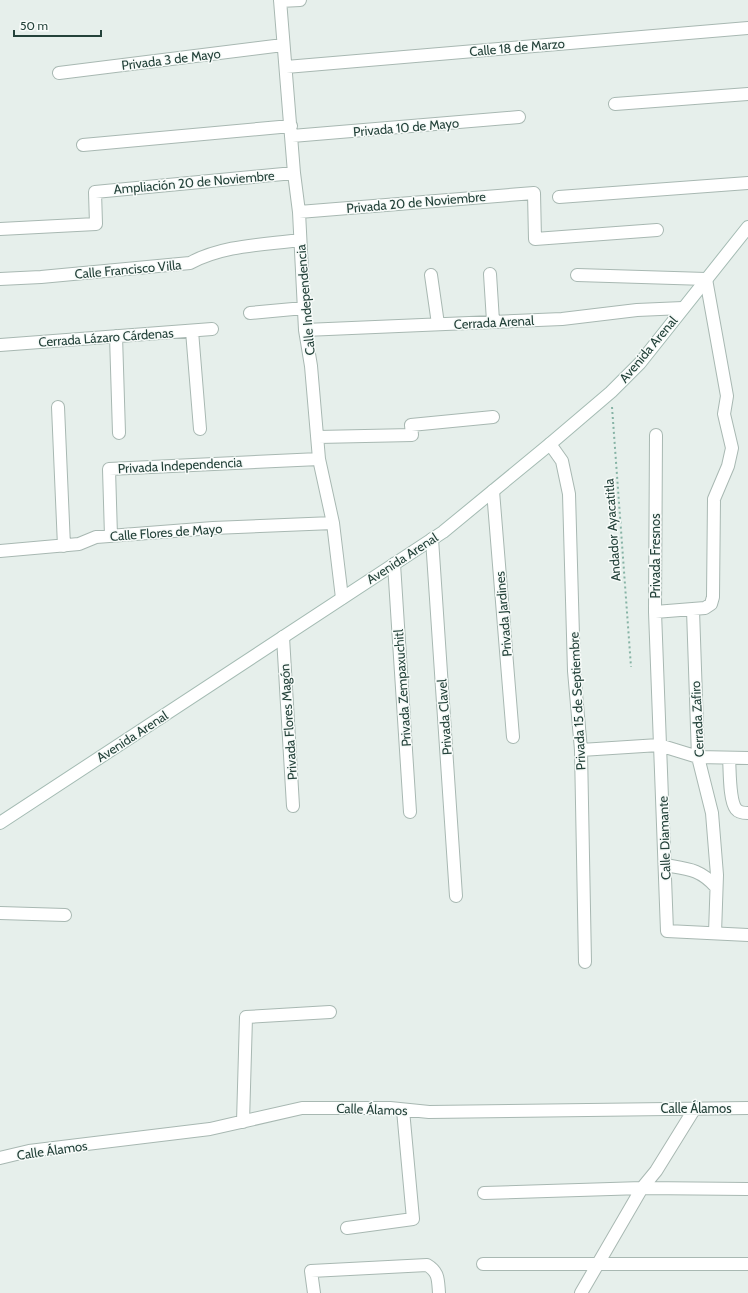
<svg xmlns="http://www.w3.org/2000/svg" width="748" height="1293" font-family="Cabin,sans-serif">
<style>
.lines{fill:none;stroke-linecap:round;stroke-linejoin:round}
.street-casing{stroke:#a8b8b2;stroke-width:14}
.secondary-casing{stroke:#a4bbb3;stroke-width:14}
.path{stroke:#86b3a5;stroke-width:2;stroke-dasharray:2 3;stroke-linecap:butt}
.street{stroke:#fff;stroke-width:12}
.secondary{stroke:#fff;stroke-width:12}
.labels{text-anchor:middle;stroke-width:3;stroke-linejoin:round;paint-order:stroke}
.street-label{font-size:13px;fill:#24423a;stroke:#f7fbf9}
</style>
<rect width="100%" height="100%" fill="#e6efeb"/>
<g class="lines">
<!-- street casing -->
<g class="street-casing">
<path id="street" d="M280 0 294 173 299 212 305 330 311 366 319 459 333 523 342 598
M280 1 300 0
M286 67 748 28
M59 73 283 45
M615 104 748 94
M292 136 519 117
M83 145 291 126
M559 197 748 183
M299 212 534 193 535 239 657 230
M0 229 96 224 95 192 294 173
M490 274 493 321
M431 275 438 324
M577 275 706 279 727 396 724 414 732 448 728 466 714 499 713 597 711 604 705 608 655 612
M0 279 41 277 190 263C224 245 262 245 300 240
M250 313 304 308
M305 330 562 319 637 310 683 308
M192 331 200 429
M116 336 119 433
M0 345 212 329
M58 407 64 546
M656 435 655 612 667 931 748 935
M318 437 412 435 411 425 493 417
M550 444 562 461 569 494 574 671 581 750 585 962
M493 491 513 737
M111 536 109 469 319 459
M432 539 456 896
M0 551 79 544 96 537 213 528 333 523
M394 564 410 812
M693 610 698 757 712 813 717 875 715 933
M283 637 293 806
M581 750 659 745 698 757 748 758
M729 758C730 770 729 800 736 809 739 813 744 813 748 813
M665 865C688 869 700 869 716 887
M0 913 65 915
M243 1122 246 1017 330 1012
M0 1158 29 1151 210 1129 302 1108H390L429 1112 748 1108
M484 1193 642 1188 748 1189
M347 1228 413 1219 403 1110
M483 1264H748
M314 1293 311 1271 427 1265C439 1272 438 1280 439 1293
M581 1293 642 1188 656 1171 695 1108"/>
</g>
<!-- secondary casing -->
<g class="secondary-casing">
<path id="secondary" d="M0 823 443 532 550 444 611 392 640 363 748 227"/>
</g>
<!-- path -->
<path class="path" d="M612 407 631 667"/>
<!-- street -->
<use href="#street" class="street"/>
<!-- secondary -->
<use href="#secondary" class="secondary"/>
</g>
<g class="labels">
<!-- street labels -->
<g class="street-label">
<text transform="translate(517 47) rotate(-5)" y="5">Calle 18 de Marzo</text>
<text transform="translate(171 59) rotate(-7)" y="5">Privada 3 de Mayo</text>
<text transform="translate(406 127) rotate(-5)" y="5">Privada 10 de Mayo</text>
<text transform="translate(194 182) rotate(-5)" y="5">Ampliación 20 de Noviembre</text>
<text transform="translate(416 202) rotate(-5)" y="5">Privada 20 de Noviembre</text>
<text transform="translate(128 269) rotate(-5)" y="5">Calle Francisco Villa</text>
<text transform="translate(305 300) rotate(-95)" y="5">Calle Independencia</text>
<text transform="translate(494 322) rotate(-3)" y="5">Cerrada Arenal</text>
<text transform="translate(106 337) rotate(-4)" y="5">Cerrada Lázaro Cárdenas</text>
<text transform="translate(648 349) rotate(-50)" y="5">Avenida Arenal</text>
<text transform="translate(180 465) rotate(-3)" y="5">Privada Independencia</text>
<text transform="translate(612 530) rotate(-94)" y="5">Andador Ayacatitla</text>
<text transform="translate(166 532) rotate(-4)" y="5">Calle Flores de Mayo</text>
<text transform="translate(655 556) rotate(-90)" y="5">Privada Fresnos</text>
<text transform="translate(402 558) rotate(-33)" y="5">Avenida Arenal</text>
<text transform="translate(503 614) rotate(-95)" y="5">Privada Jardines</text>
<text transform="translate(402 688) rotate(-94)" y="5">Privada Zempaxuchitl</text>
<text transform="translate(577 701) rotate(-93)" y="5">Privada 15 de Septiembre</text>
<text transform="translate(444 717) rotate(-94)" y="5">Privada Clavel</text>
<text transform="translate(697 719) rotate(-93)" y="5">Cerrada Zafiro</text>
<text transform="translate(288 722) rotate(-94)" y="5">Privada Flores Magón</text>
<text transform="translate(132 736) rotate(-33)" y="5">Avenida Arenal</text>
<text transform="translate(664 838) rotate(-92)" y="5">Calle Diamante</text>
<text x="696" y="1113">Calle Álamos</text>
<text transform="translate(372 1109) rotate(2)" y="5">Calle Álamos</text>
<text transform="translate(52 1150) rotate(-8)" y="5">Calle Álamos</text>
</g>
</g>
<!-- scale -->
<path d="M14 30v6h87v-6" fill="none" stroke="#24423a" stroke-width="2"/>
<text x="20" y="30" font-size="12" fill="#24423a" stroke="#f7fbf9" stroke-width="3" paint-order="stroke">50 m</text>
</svg>
